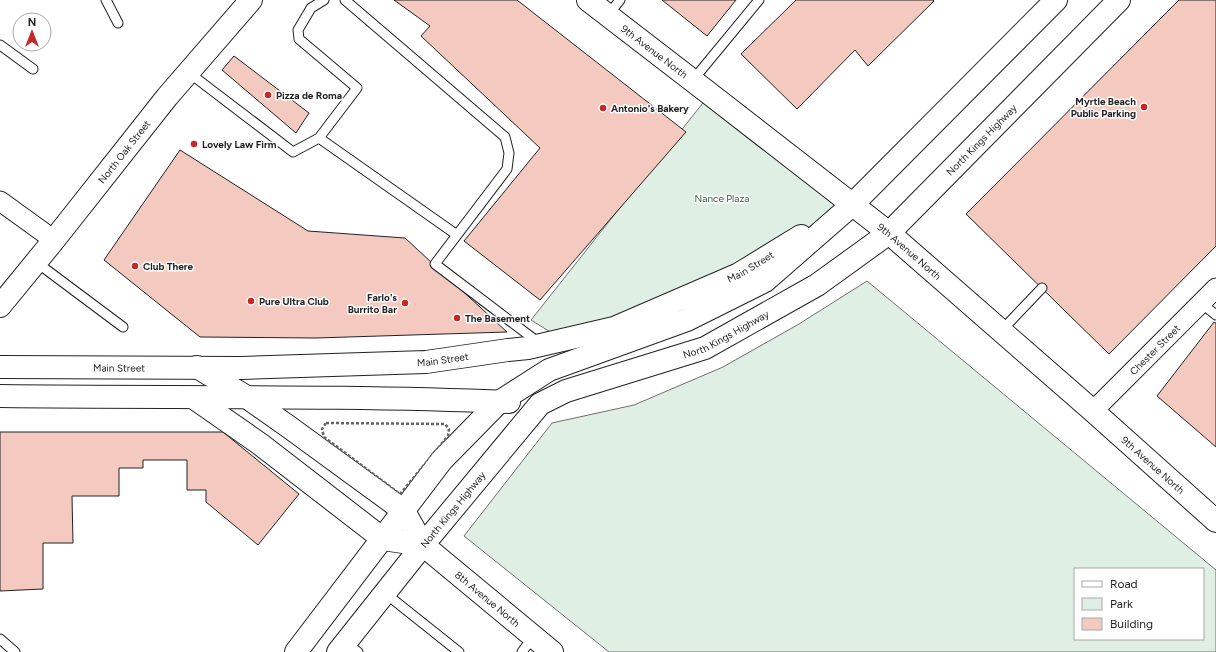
<svg xmlns="http://www.w3.org/2000/svg" width="1216" height="652" font-family="Figtree,sans-serif">
<style>
.green{fill:#e0efe3;stroke:#6f6f6f;fill-rule:evenodd}
.building{fill:#f3c9c0;stroke:#222}
.lines{fill:none;stroke-linecap:round;stroke-linejoin:round}
.service-casing{stroke:#222;stroke-width:11}
.minor-casing{stroke:#222;stroke-width:21}
.tertiary-casing{stroke:#222;stroke-width:24}
.secondary-casing{stroke:#222;stroke-width:24}
.primary-casing{stroke:#222;stroke-width:24}
.path{stroke:#646464;stroke-width:2.5;stroke-dasharray:3 2;stroke-linecap:butt}
.service{stroke:#fff;stroke-width:9}
.minor{stroke:#fff;stroke-width:19}
.tertiary{stroke:#fff;stroke-width:22}
.secondary{stroke:#fff;stroke-width:22}
.primary{stroke:#fff;stroke-width:22}
.poi-dot{fill:#c62828;stroke:#fff;stroke-width:1.5}
.labels{text-anchor:middle;stroke-width:3;stroke-linejoin:round;paint-order:stroke}
.street-label{font-size:10px;fill:#222;stroke:#fff}
.poi-label{font-size:10px;font-weight:bold;fill:#222;stroke:#fff;text-anchor:start}
.park-label{font-size:10px;fill:#2f5e38;stroke:#fff}
</style>
<rect width="100%" height="100%" fill="#fff"/>
<!-- green -->
<path class="green" d="M710 94 852 205 739 274 563 340 531 320Z
M867 281 1216 570V652H609L464 536 552 423 634 405 723 367 799 324ZM1075 569H1203V639H1075Z"/>
<!-- building -->
<path class="building" d="M394 0H517L686 132 540 300 464 241 540 148 421 36 430 26Z
M662 0H736L707 36Z
M796 0H933L934 1 868 66 855 50 797 109 741 54Z
M1179 0H1216V246L1109 354 966 214Z
M234 56 309 113 296 133 222 70Z
M180 150 308 231 405 238 507 332 316 338 200 337 104 260Z
M1214 322 1216 323V447L1157 396Z
M0 432H223L299 494 258 545 206 502V490H187V460H143V468H119V496H72L73 543H43V589L0 591Z"/>
<g class="lines">
<!-- service casing -->
<g class="service-casing">
<path id="service" d="M106 0 118 23
M345 0 505 137 509 153 507 169 435 264 539 343
M608 15 620 0
M0 45 33 69
M188 72 293 152 319 138 357 88 299 39 298 30 311 8 324 0
M693 80 759 0
M319 138 457 235
M36 262 123 327
M1201 303 1216 315
M1001 331 1042 288
M385 593 459 652
M0 639 15 652
M345 642 358 652
M522 652 533 637"/>
</g>
<!-- minor casing -->
<g class="minor-casing">
<g id="minor">
<path d="M0 201 54 240"/>
<path id="s1" d="M1093 411 1216 288"/>
</g>
</g>
<!-- tertiary casing -->
<g class="tertiary-casing">
<g id="tertiary">
<path id="s2" d="M588 0 710 94 889 233 1093 411 1216 521"/>
<path id="s3" d="M0 306 54 240 167 97 251 0"/>
<path id="s4" d="M423 545 552 652"/>
</g>
</g>
<!-- secondary casing -->
<g class="secondary-casing">
<path id="secondary" d="M197 367 245 396 289 427 404 511 423 545
M194 398 260 444 383 539 423 545"/>
</g>
<!-- primary casing -->
<g class="primary-casing">
<g id="primary">
<path id="s5" d="M0 367 241 368 426 362 508 350 528 348 614 328 739 274 801 236"/>
<path d="M0 396C170 398 339 395 509 402"/>
<path d="M296 652 442 460 499 402 549 370 687 320 765 281 852 205 1056 0"/>
<path id="s6" d="M338 652 423 545 540 404 566 391 705 348 817 285 889 233 1119 0"/>
</g>
</g>
<!-- path -->
<path class="path" d="M326 423 445 424 449 429 448 436 400 494 324 437 322 429Z"/>
<!-- service -->
<use href="#service" class="service"/>
<!-- minor -->
<use href="#minor" class="minor"/>
<!-- tertiary -->
<use href="#tertiary" class="tertiary"/>
<!-- secondary -->
<use href="#secondary" class="secondary"/>
<!-- primary -->
<use href="#primary" class="primary"/>
</g>
<!-- markers -->
<g class="poi-dot">
<circle cx="268" cy="95" r="4"/>
<circle cx="1144" cy="107" r="4"/>
<circle cx="603" cy="108" r="4"/>
<circle cx="194" cy="144" r="4"/>
<circle cx="135" cy="266" r="4"/>
<circle cx="251" cy="301" r="4"/>
<circle cx="405" cy="303" r="4"/>
<circle cx="457" cy="318" r="4"/>
</g>
<g class="labels">
<!-- street labels -->
<g class="street-label">
<text dy="4" stroke="none"><textPath href="#s2" startOffset="84">9th Avenue North</textPath></text>
<text dy="4" stroke="none"><textPath href="#s6" startOffset="843">North Kings Highway</textPath></text>
<text dy="4" stroke="none"><textPath href="#s3" startOffset="198">North Oak Street</textPath></text>
<text dy="4" stroke="none"><textPath href="#s2" startOffset="408">9th Avenue North</textPath></text>
<text dy="4" stroke="none"><textPath href="#s5" startOffset="767">Main Street</textPath></text>
<text dy="4" stroke="none"><textPath href="#s6" startOffset="519">North Kings Highway</textPath></text>
<text dy="4" stroke="none"><textPath href="#s1" startOffset="87">Chester Street</textPath></text>
<text dy="4" stroke="none"><textPath href="#s5" startOffset="443">Main Street</textPath></text>
<text dy="4" stroke="none"><textPath href="#s5" startOffset="119">Main Street</textPath></text>
<text dy="4" stroke="none"><textPath href="#s2" startOffset="732">9th Avenue North</textPath></text>
<text dy="4" stroke="none"><textPath href="#s6" startOffset="183">North Kings Highway</textPath></text>
<text dy="4" stroke="none"><textPath href="#s4" startOffset="84">8th Avenue North</textPath></text>
</g>
<!-- poi labels -->
<g class="poi-label">
<text x="276" y="99">Pizza de Roma</text>
<text x="1136" y="105" text-anchor="end">Myrtle Beach<tspan x="1136" dy="12">Public Parking</tspan></text>
<text x="611" y="112">Antonio's Bakery</text>
<text x="202" y="148">Lovely Law Firm</text>
<text x="143" y="270">Club There</text>
<text x="397" y="301" text-anchor="end">Farlo's<tspan x="397" dy="12">Burrito Bar</tspan></text>
<text x="259" y="305">Pure Ultra Club</text>
<text x="465" y="322">The Basement</text>
</g>
<!-- park labels -->
<g class="park-label">
<text x="722" y="202">Nance Plaza</text>
</g>
</g>
<!-- legend -->
<rect x="1074" y="568" width="130" height="72" fill="#ffffff" stroke="#a7a7a7"/>
<rect x="1082" y="581" width="20" height="6" fill="#ffffff" stroke="#a7a7a7"/>
<text x="1110" y="588" font-size="12" fill="#222222">Road</text>
<rect x="1082" y="598" width="20" height="12" fill="#e0efe3" stroke="#a7a7a7"/>
<text x="1110" y="608" font-size="12" fill="#222222">Park</text>
<rect x="1082" y="618" width="20" height="12" fill="#f3c9c0" stroke="#a7a7a7"/>
<text x="1110" y="628" font-size="12" fill="#222222">Building</text>
<!-- north arrow -->
<g transform="translate(32 32)"><circle r="19" fill="#ffffff" stroke="#a7a7a7"/>
<path d="M0-3L7 15L0 10L-7 15Z" fill="#c62828"/>
<text y="-6" font-size="11" font-weight="bold" text-anchor="middle" fill="#222222">N</text>
</g>
</svg>
